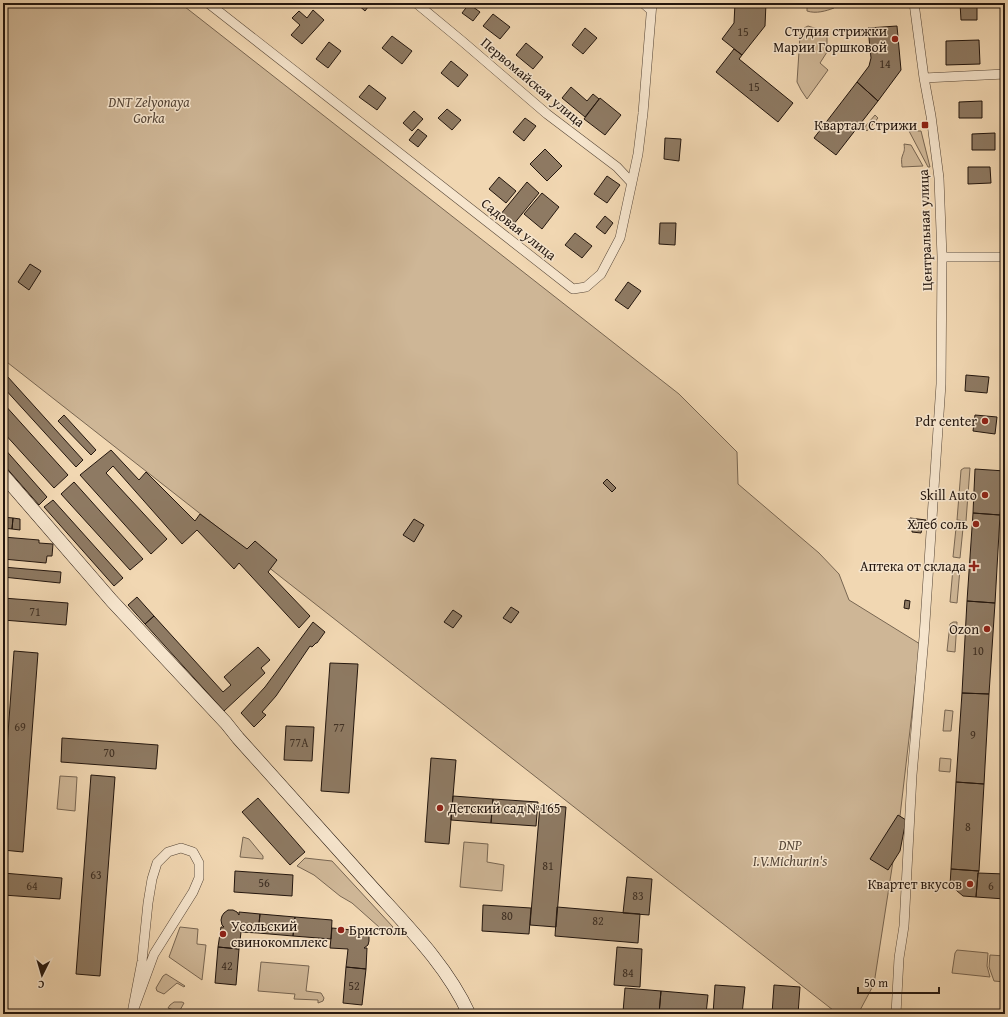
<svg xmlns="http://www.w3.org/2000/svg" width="1008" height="1017" font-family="'Gentium Book Plus',serif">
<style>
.green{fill:#ceb696;stroke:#786652}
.building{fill:#8e7a63;stroke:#23160e}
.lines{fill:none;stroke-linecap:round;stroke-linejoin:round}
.street-casing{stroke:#564637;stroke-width:10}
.secondary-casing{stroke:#23160e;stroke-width:14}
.street{stroke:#f6e5cd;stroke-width:9}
.secondary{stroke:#f6e5cd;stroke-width:13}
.poi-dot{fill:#8f2418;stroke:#f6e5cd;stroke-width:1.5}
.labels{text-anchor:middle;stroke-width:3;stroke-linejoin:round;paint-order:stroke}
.number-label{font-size:12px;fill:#3e2f23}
.poi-label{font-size:14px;fill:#23160e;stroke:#f6e5cd;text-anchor:end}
.street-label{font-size:14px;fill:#23160e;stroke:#f6e5cd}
.park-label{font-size:14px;font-style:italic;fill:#564637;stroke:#f6e5cd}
</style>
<rect width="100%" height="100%" fill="#f1d7b2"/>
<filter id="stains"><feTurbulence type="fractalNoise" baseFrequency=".005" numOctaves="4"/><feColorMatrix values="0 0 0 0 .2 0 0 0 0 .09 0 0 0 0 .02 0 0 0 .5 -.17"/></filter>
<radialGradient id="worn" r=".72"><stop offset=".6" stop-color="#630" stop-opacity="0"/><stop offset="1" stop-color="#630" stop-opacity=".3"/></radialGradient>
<!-- green -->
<path class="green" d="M3 3H180L679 394 737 452 738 484 819 553 839 574 849 600 920 644 900 816 874 984 858 1014H838L3 359Z
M807 3H833L834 8C826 11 816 14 807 11Z
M808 26 827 32V52L820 63 828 70 807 99 801 90 797 82 800 36 804 28Z
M875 115 878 118 867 131 864 128Z
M909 131H921L930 167H928Z
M904 144 911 145 923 166 902 167C902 164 901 160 902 157 904 151 905 151 904 144Z
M964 468H970L966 521 957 520 961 470Z
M956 528H963L960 558 953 557Z
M953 568 960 569 957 603 950 602Z
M953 622H957L955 652 947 651 950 624Z
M945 710 953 711 951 731H943Z
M940 758 951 759 950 772 939 771Z
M60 776 77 777 75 811 57 809Z
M243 837 249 839 263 856V859L240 857Z
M464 842 488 844 487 862 504 865 502 891 460 887Z
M305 858 332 861 393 927 388 935 352 903 340 896 314 875 297 866Z
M180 927 198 929 197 942V944L206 945 202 980 169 957Z
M957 950 988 953 987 966 990 977 952 973 955 953Z
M990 955 1005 956V982L994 981 989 967Z
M261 962 309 966 306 991 321 993 324 998 323 1001 318 1003V1000L294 999 295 994 258 991Z
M166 974 185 986 184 987 177 983 164 994 157 991 156 988 163 976Z
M174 1002H182L184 1003 179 1012 168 1008 170 1005Z"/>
<!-- building -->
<path class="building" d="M356 3H371L365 11Z
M735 3H766L765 26 742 55 722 39 734 23Z
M960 3H977V20H961Z
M469 4 480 12 473 21 462 13Z
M313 10 324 20 302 44 291 35 300 25 292 18 299 11 307 18Z
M493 14 510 27 500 39 483 26Z
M897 26 901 70 878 101 857 82 869 66 871 58 868 28Z
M585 28 597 38 583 54 572 45Z
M392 36 412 51 402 64 382 48Z
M979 40 980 64 946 65V41Z
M329 42 341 51 328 68 316 59Z
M526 43 543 57 533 69 516 55Z
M734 49 742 55 739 59 793 103 778 122 716 72Z
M451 61 468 75 458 87 441 73Z
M857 82 878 101 836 155 814 138Z
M369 85 386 98 377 110 359 97Z
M571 87 587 101 593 94 599 99 585 117 562 98Z
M600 98 621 115 605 135 584 119Z
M982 101V118H959V102Z
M447 109 461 120 452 130 438 118Z
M414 111 423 119 412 131 403 123Z
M525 118 536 126 524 141 513 132Z
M418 129 427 136 418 147 409 140Z
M995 133V150H972V134Z
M665 138 681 139 679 161 664 159Z
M545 149 562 166 547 181 530 164Z
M968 167H990L991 183 968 184Z
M607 176 620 185 607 203 594 194Z
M499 177 516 191 506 203 489 189Z
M527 182 539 193 513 225 500 215Z
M542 193 559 207 542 229 524 214Z
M605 216 613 223 605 234 596 227Z
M660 223H676L675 245 659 244Z
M575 233 592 246 582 258 565 245Z
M30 264 41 271 29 290 18 282Z
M628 282 641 291 628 309 615 300Z
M966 375 989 377 987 393 965 391Z
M7 376 83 460 76 467 3 387V379Z
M3 403 68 475 54 488 3 432Z
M64 415 96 450 91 455 58 421Z
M975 415 997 417 995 434 973 431Z
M3 447 47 497 39 505 3 464Z
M111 450 139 480 146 472 195 521 200 514 247 549 255 541 277 560 268 572 310 616 299 628 239 563 234 569 197 530 182 544 113 466 106 473 167 539 151 554 80 475Z
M975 469 1005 471V497H1002L1000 515 973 513Z
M607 479 616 488 612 492 603 483Z
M74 482 143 559 130 570 61 494Z
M53 500 123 578 114 586 44 507Z
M973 513 1000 515 995 603 967 601Z
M3 517 13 518 12 529 3 528Z
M13 518 20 519V530L12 529Z
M910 518 926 520 925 529H922L921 533 912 532V528L909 527Z
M414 519 424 525 414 542 403 535Z
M3 537 39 540V543L53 544 52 556H47L46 563 3 559Z
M3 567 61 572 60 583 3 577Z
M137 597 154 616 145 624 128 605Z
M3 598 68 603 66 625 3 620Z
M905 600 910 601 909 609 904 608Z
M967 601 995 603 989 694 962 693Z
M511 607 519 612 511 623 503 618Z
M453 610 462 616 453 628 444 622Z
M154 616 223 692 231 685 224 677 258 647 270 660 261 668 265 673 224 711 145 624Z
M313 622 325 632 317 643H316L312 647 310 646 276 696 262 712 266 715 254 727 241 713 265 687Z
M14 651 38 653 23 852 3 850V802Z
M330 663 358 664 349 793 321 791Z
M962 693 989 694 984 784 956 782Z
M286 726 314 727 312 761 284 760Z
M62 738 158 745 156 769 61 762Z
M431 758 456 760 449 844 425 842Z
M91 775 115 777 100 976 76 974Z
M956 782 984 784 979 871 951 869Z
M453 796 493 799 491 823 451 820Z
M258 798 305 852 290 865 242 812Z
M493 799 538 802 536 826 491 823Z
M540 805 566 807 556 927 530 925Z
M898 815 906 820 900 851 888 870 870 859Z
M951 869 979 871 978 873 976 897 963 896 950 885Z
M235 871 293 875 292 896 234 892Z
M3 873 62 878 60 899 3 895Z
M978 873 1005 874V899L976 897Z
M627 877 652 879 649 915 623 913Z
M483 905 531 908 529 934 482 931Z
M557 907 640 914 638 943 555 936Z
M228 910H233L237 912 239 915V912L260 914 258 933 241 932 239 949 218 947 221 927H224L222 925 221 920 222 916 224 913Z
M260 914 295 917 293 936 258 933Z
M295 917 332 920 331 939 293 936Z
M332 928 352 930V933L354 930 359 929 363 930 367 932 369 937V941L368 945 364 948H367L366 969 346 967 348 949 330 948Z
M218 947 239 949 236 985 215 983Z
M617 947 642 949 640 987 614 985Z
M346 967 366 969 362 1005 343 1003Z
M715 985 745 987 742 1014H713Z
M774 985 800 987 798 1014H772Z
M625 988 661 991 659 1014 623 1012Z
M661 991 708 995 706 1014H659Z
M5 1012 39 1014H5Z"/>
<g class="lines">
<!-- street casing -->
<g class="street-casing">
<path id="street" d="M208 3 573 289 586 287 601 274 620 238 638 154 643 113 652 3
M416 3 462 41 547 114 617 167 632 183
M643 3 651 10
M924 78 1005 74
M942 257H1005
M132 1014 154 954 193 892 199 878V863L193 852 181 848 168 852 157 863 152 879 148 903 142 961 132 1013
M896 1014 899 958 904 926 912 775 924 637 941 384 942 257 939 178 931 116 924 78 914 3"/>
</g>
<!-- secondary casing -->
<g class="secondary-casing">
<path id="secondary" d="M3 475 112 601 226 723 238 738C282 787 326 836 370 885 405 924 447 965 469 1014"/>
</g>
<!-- street -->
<use href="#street" class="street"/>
<!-- secondary -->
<use href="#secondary" class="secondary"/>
</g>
<!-- markers -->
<g class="poi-dot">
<circle cx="895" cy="39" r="4"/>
<rect x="921" y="121" width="8" height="8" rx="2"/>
<circle cx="985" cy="421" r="4"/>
<circle cx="985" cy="495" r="4"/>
<circle cx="976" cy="524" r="4"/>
<path d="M972 560h4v4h4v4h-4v4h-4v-4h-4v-4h4z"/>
<circle cx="987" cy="629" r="4"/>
<circle cx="440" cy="808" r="4"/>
<circle cx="970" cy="884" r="4"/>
<circle cx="341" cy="930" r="4"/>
<circle cx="223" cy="934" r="4"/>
</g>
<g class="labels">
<!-- number labels -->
<g class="number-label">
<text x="743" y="36">15</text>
<text x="885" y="68">14</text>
<text x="754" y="91">15</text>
<text x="35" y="616">71</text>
<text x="978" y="655">10</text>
<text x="20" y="731">69</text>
<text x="339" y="732">77</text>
<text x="973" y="739">9</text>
<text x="299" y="747">77А</text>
<text x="109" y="757">70</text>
<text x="968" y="831">8</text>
<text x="548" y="870">81</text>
<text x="96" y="879">63</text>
<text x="264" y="887">56</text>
<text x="32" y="890">64</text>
<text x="991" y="890">6</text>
<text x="638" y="900">83</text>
<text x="507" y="920">80</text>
<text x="598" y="925">82</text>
<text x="227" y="970">42</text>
<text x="628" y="977">84</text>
<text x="354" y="990">52</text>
</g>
<!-- poi labels -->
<g class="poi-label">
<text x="887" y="36">Студия стрижки<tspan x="887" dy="16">Марии Горшковой</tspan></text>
<text x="917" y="130">Квартал Стрижи</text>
<text x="977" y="426">Pdr center</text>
<text x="977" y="500">Skill Auto</text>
<text x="968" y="529">Хлеб соль</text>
<text x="966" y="571">Аптека от склада</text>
<text x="979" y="634">Ozon</text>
<text x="448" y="813" text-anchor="start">Детский сад №165</text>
<text x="962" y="889">Квартет вкусов</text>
<text x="231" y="931" text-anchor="start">Усольский<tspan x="231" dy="16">свинокомплекс</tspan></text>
<text x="349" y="935" text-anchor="start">Бристоль</text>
</g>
<!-- street labels -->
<g class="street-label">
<text transform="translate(533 82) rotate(40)" y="5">Первомайская улица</text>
<text transform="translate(519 229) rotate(38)" y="5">Садовая улица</text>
<text transform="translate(925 230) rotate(-92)" y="5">Центральная улица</text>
</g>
<!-- park labels -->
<g class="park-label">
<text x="149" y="107">DNT Zelyonaya<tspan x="149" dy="16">Gorka</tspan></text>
<text x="790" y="850">DNP<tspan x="790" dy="16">I.V.Michurin's</tspan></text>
</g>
</g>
<!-- margin -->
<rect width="1008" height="1017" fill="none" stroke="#f1d7b2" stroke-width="16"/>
<rect x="4" y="4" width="1000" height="1009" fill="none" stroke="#23160e" stroke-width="2"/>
<rect x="8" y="8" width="992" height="1001" fill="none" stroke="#23160e"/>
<!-- north arrow -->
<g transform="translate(42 975) rotate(185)" stroke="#f6e5cd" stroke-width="3" paint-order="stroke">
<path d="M0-3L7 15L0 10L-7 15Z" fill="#23160e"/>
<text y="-6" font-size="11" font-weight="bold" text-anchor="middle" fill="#23160e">С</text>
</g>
<!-- scale -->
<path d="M858 987v6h81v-6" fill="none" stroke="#23160e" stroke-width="2"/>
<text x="864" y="987" font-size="12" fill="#23160e" stroke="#f6e5cd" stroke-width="3" paint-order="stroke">50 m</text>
<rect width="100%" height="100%" filter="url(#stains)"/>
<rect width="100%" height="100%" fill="url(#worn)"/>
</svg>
